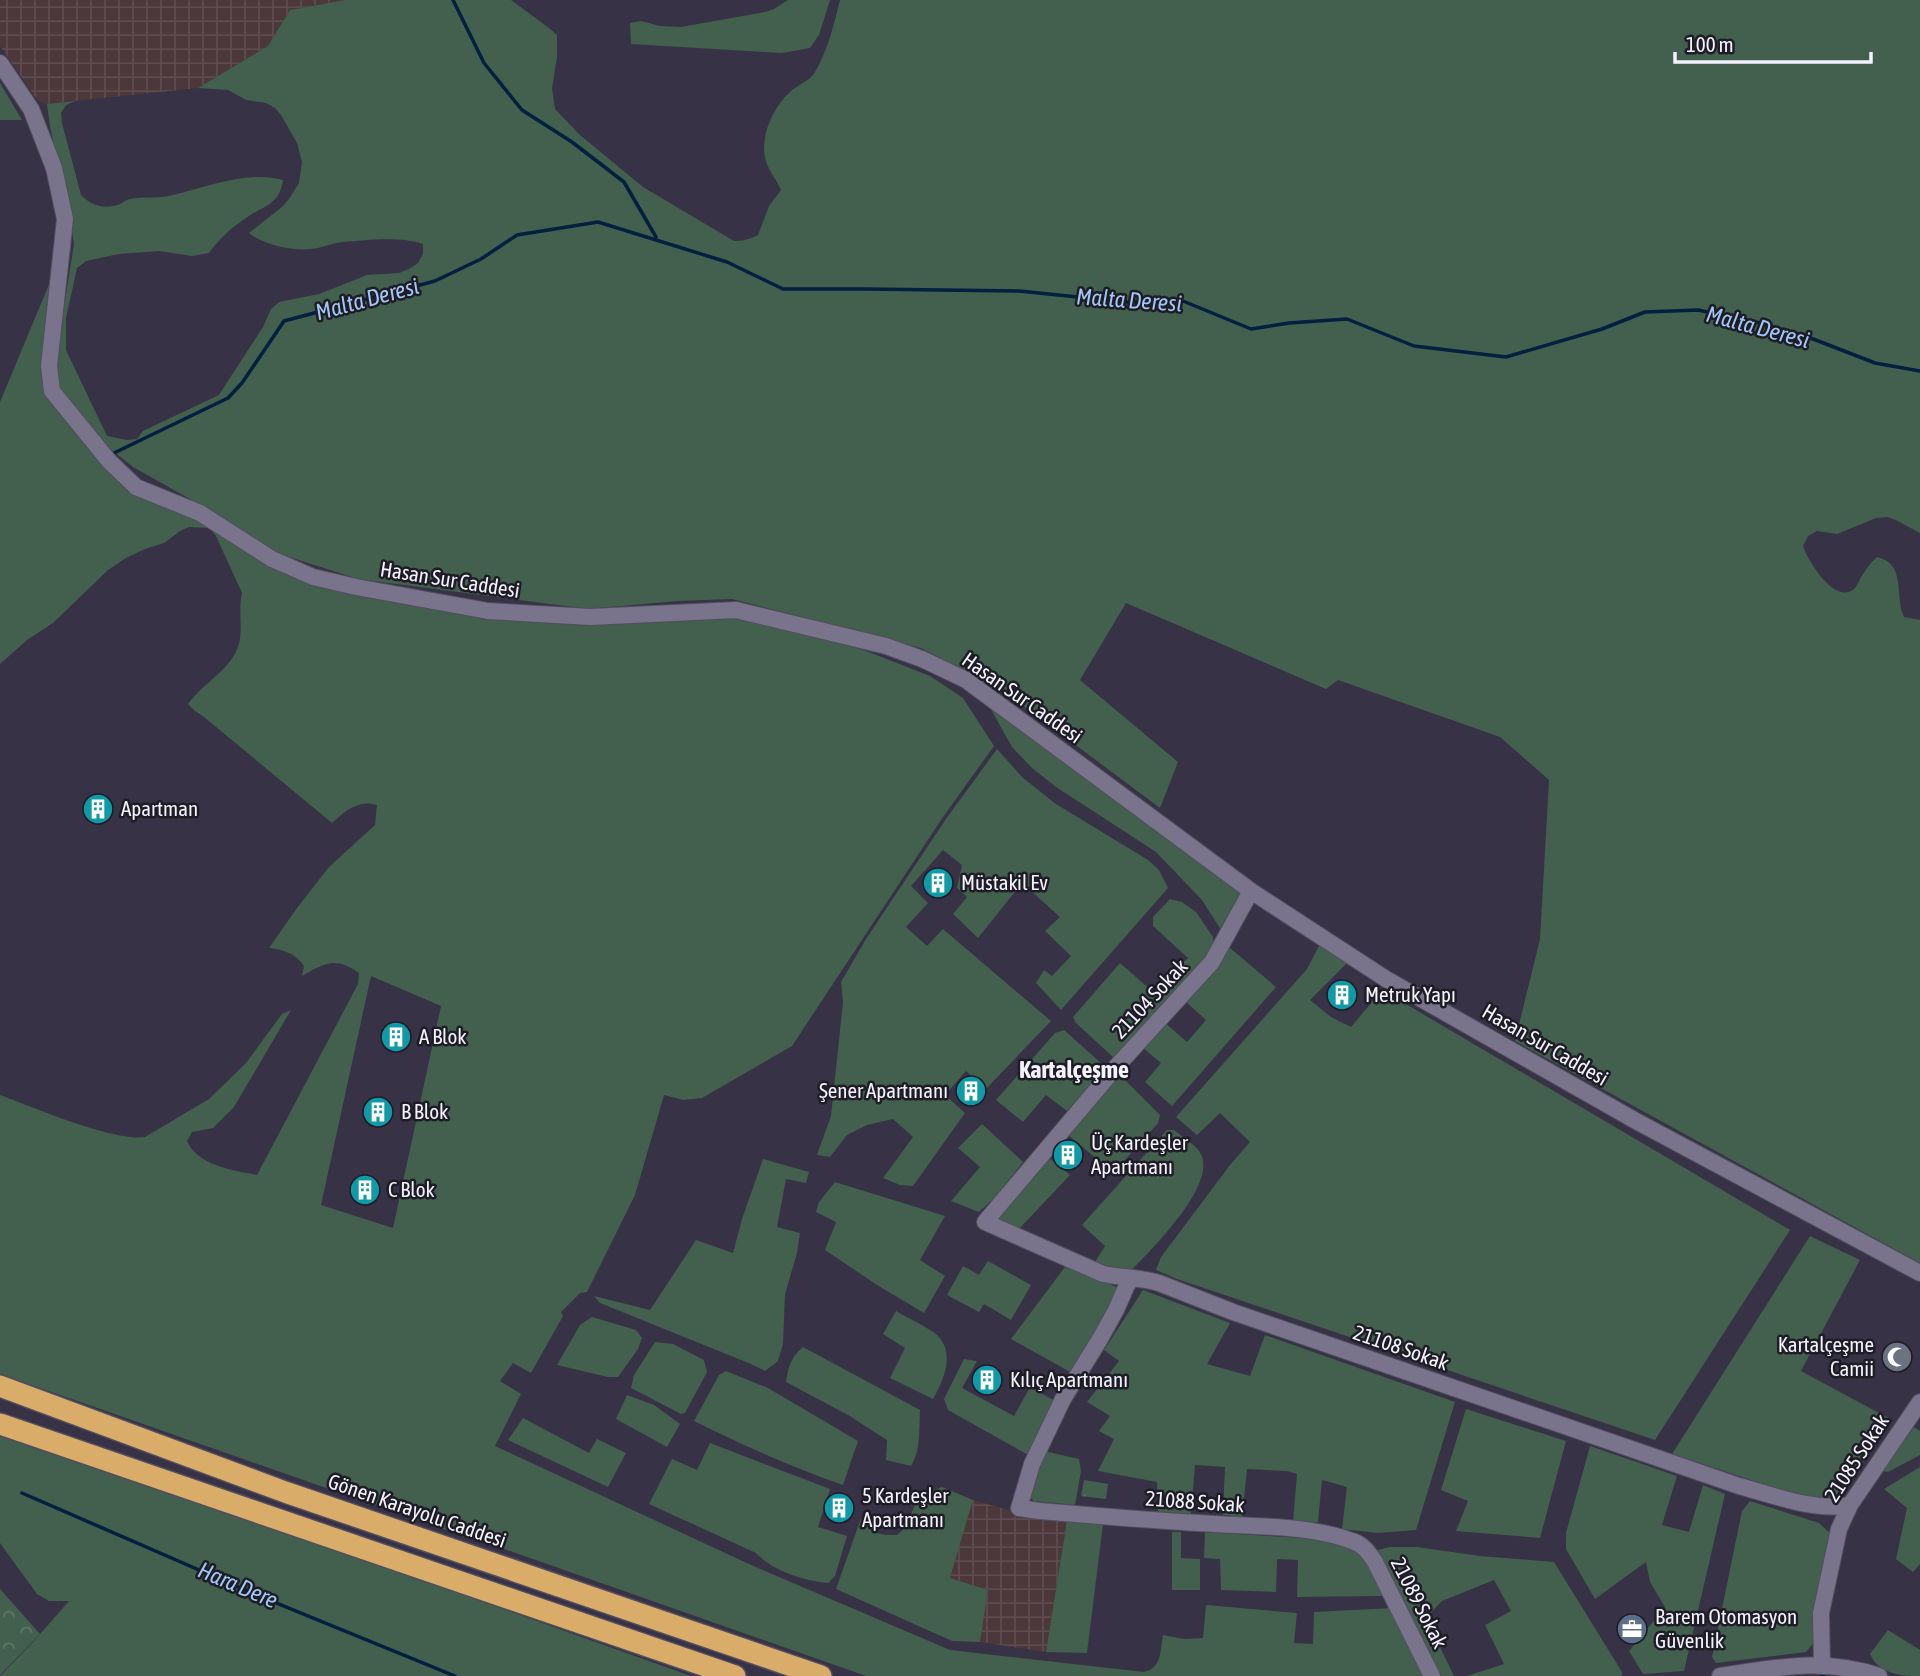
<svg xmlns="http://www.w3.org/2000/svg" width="1920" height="1676" font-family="'Asap Condensed',sans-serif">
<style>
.industrial{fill:url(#industrial-grid)}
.grass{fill:#42604d;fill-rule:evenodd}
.forest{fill:url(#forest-crowns)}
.park{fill:url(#park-tufts)}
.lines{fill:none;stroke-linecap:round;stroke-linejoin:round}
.stream{stroke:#041f40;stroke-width:3.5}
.street-casing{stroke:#514e5f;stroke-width:18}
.highway-casing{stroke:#514e5f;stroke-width:24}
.street{stroke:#79748b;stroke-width:16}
.highway{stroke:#d9ac69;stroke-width:21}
.labels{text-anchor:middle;stroke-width:5;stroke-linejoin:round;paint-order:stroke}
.street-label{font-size:21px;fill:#f4f2ff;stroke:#1e1c25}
.poi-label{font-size:21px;fill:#f4f2ff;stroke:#1e1c25;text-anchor:start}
.water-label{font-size:23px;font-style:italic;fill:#a1c7f8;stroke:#1e1c25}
.quarter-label{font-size:24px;font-weight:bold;fill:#f4f2ff;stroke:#1e1c25}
</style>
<defs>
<pattern id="industrial-grid" width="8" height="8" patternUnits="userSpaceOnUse" patternTransform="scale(1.75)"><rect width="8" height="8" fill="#4c373b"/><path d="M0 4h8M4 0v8" fill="none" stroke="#5e4b4f"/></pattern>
<pattern id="forest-crowns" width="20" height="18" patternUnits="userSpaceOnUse" patternTransform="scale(1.75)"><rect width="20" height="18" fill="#42604d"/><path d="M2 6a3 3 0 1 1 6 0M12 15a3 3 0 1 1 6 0" fill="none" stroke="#5e7768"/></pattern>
<pattern id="park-tufts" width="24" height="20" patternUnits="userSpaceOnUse" patternTransform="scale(1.75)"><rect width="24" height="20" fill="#42604d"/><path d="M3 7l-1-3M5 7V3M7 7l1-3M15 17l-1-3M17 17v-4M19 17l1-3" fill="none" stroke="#5e7768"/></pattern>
</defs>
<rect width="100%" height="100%" fill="#373246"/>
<!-- industrial -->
<path class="industrial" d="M0 0H345L290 10 268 46 198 88 47 104 38 101 0 46Z
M973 1500 1012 1511 1067 1520 1046 1652 980 1642 988 1590 950 1578Z"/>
<!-- grass -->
<path class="grass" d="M345 0H511L549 28 557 35V57L552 88 555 109 580 135 643 187 734 241C743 241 750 239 758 235L769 206 781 190C777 180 769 172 766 161 759 138 773 107 790 92 797 85 810 81 815 72 828 50 834 24 840 0H1920V533L1896 520 1887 517 1876 518 1837 534 1817 531 1808 536 1803 546C1808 561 1836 607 1855 588 1858 585 1860 578 1863 574 1867 568 1871 562 1877 557 1907 564 1894 595 1904 617L1920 620V1263L1515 1041 1540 939 1549 780 1500 737 1338 680 1326 689 1126 603 1080 680 1178 762 1160 808 1022 705 963 670 921 648 732 599 678 601 588 609 358 579 274 552 190 499 133 467 108 447 59 389 55 364 74 244 67 201 50 127 47 104 76 101 66 105 61 113 62 123 81 195C92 206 105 210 120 204 124 202 125 200 130 199 144 196 159 199 173 195 207 187 248 170 283 180 279 206 264 205 246 218 232 227 219 239 209 253L192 256 159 251 119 254 86 261 77 268 66 318V350L107 436 127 440 137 439 143 431 219 395 263 327 271 309 279 302 319 294 367 275 399 273 409 269 418 263 423 254V244C401 236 367 240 343 242 332 243 322 248 311 249 292 251 264 245 249 233L282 207 289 199 299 183 302 162 297 143 281 115 275 108 266 103 246 100 228 90 198 88 268 46 290 10Z
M788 0H830L819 35 810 48 782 53 631 44 630 23 641 21 660 26 681 27 765 12 774 9Z
M0 83 22 120H0Z
M50 282 43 368 123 485 199 517 272 565 478 616 593 625 724 617 802 631 869 652 930 676 963 698 994 746 943 817 792 1046 702 1098 683 1100 664 1095 635 1195 587 1292 580 1293 561 1312 563 1316 531 1373 513 1363 500 1381 521 1394 495 1446 751 1565 950 1650 1144 1672C1162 1668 1160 1651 1163 1635L1184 1639 1203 1638 1206 1605 1297 1613 1294 1643 1313 1644 1314 1612 1393 1608 1423 1676H866L459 1533 462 1526 458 1534 0 1374V1095C32 1107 115 1142 145 1137L209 1099 246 1063 282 1014 291 1010 234 1107 213 1128 192 1132 187 1141C198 1166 233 1170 257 1175L358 984 359 973C335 956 325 963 302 976L304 966C295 953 284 950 269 948L297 908 329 867 375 825 377 805C359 799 345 811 332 823L204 717 195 711 188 704C203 683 232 669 239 644 243 627 238 609 242 593L216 536 210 528 189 527 180 531 164 543 145 549 126 558 108 570 53 623 27 640 0 664V402ZM371 976 441 1006 393 1228 321 1205Z
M988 704 1197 859 1244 896 1221 930 1202 900 1156 852 1056 787 1032 768 1012 747Z
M997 749 1022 777 1056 804 1148 860 1159 870 1168 888 1061 1010 1036 983 1044 970 1052 976 1071 956 1045 931 1060 917 1022 883 978 938 953 914 967 897 957 888 962 865 943 850 911 886 928 903 906 927 927 946 943 929 1051 1021 986 1089 966 1071 945 1095 965 1113 913 1186 900 1185 883 1178 913 1137 893 1119 867 1125 847 1135 830 1157 817 1155 831 1116 843 1002 841 982 866 939 946 819Z
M1170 899 1182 902 1196 912 1213 937 1214 945 1204 962 1114 1058 1076 1023 1073 1017 1120 963 1153 992 1188 958 1153 926V917Z
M1320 944 1347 963 1310 1000 1331 1017 1351 1027 1382 990 1790 1230 1655 1440 1177 1279 1156 1270 1161 1257 1230 1165 1250 1142 1220 1113 1197 1135 1176 1117 1307 969Z
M1230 948 1276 987 1172 1106 1145 1082 1161 1063 1142 1047 1164 1022 1187 1042 1206 1020 1184 1000Z
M1064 1030 1102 1064 1100 1073 1067 1111 1046 1095 1023 1122 996 1100 1055 1033Z
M1116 1077 1125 1080 1160 1115 1158 1123 1115 1171 1110 1170 1068 1135Z
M982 1124 1023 1162 996 1196 979 1212 951 1201 980 1167 958 1148Z
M1167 1130H1174C1182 1137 1193 1143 1199 1151 1222 1181 1149 1252 1129 1273L1112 1270 1095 1262 1105 1246 1082 1225Z
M1049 1158 1070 1175 1019 1229 993 1218Z
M763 1159 809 1172 806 1183 786 1179 777 1227 800 1233 797 1253 785 1294 783 1344 778 1361 765 1371 751 1364 600 1303 594 1296 650 1310 696 1240 733 1253 742 1219Z
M835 1182 945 1216 920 1260 945 1276 924 1313 877 1285 825 1250 836 1222 816 1212 819 1202Z
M1810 1236 1860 1260 1801 1371 1892 1420 1843 1492 1824 1499 1800 1496 1672 1454Z
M988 1261 1031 1285 1011 1320 984 1304 979 1312 947 1295 963 1266 979 1275Z
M1065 1267 1117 1287 1101 1325 1072 1373 1011 1339Z
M1143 1290 1230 1323 1207 1364 1250 1376 1265 1335 1455 1402 1416 1530 1378 1533 1342 1529 1347 1487 1322 1480 1318 1522H1293L1297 1474 1287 1471 1247 1469 1242 1517 1223 1515 1225 1467 1195 1465 1191 1514 1158 1512 1157 1482 1098 1471 1114 1439 1099 1431 1110 1416 1087 1402 1119 1361 1104 1350Z
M896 1311C907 1318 931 1328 939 1337 955 1356 943 1381 933 1399L890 1378 905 1348 883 1334Z
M592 1317 636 1330 642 1338 638 1349 618 1377H608L557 1365 580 1325Z
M655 1342 673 1344 704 1360 707 1372 685 1413 681 1414 631 1388 634 1375Z
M803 1347 920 1410C919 1429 921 1450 911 1466L886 1460 887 1440 848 1415 786 1382C788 1367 791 1357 803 1347Z
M964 1359 977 1361 962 1388 1014 1416 1030 1387 1057 1402 1030 1456 948 1410 944 1399Z
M726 1371 768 1388 858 1441 843 1485C792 1467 742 1445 694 1421L719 1375Z
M627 1395 654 1405 680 1424 667 1447 616 1419Z
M1466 1409 1566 1441 1540 1538 1456 1531 1468 1501 1441 1490Z
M523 1418 589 1453 597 1439 626 1453 608 1487 508 1440Z
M1914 1427 1920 1431V1455L1888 1472 1882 1471Z
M0 1432 79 1458 691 1676H0L34 1641 69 1601H49L37 1594 0 1543Z
M710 1443 830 1489 818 1527 847 1536 835 1576 828 1583C805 1581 772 1571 756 1553L649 1504 672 1459 697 1470Z
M1590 1446 1677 1476 1662 1525 1689 1532 1703 1485 1725 1494 1684 1671 1643 1674 1629 1651 1665 1607 1650 1582 1646 1562 1595 1599 1566 1549V1533Z
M1044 1451 1079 1459 1081 1471 1075 1505 1034 1501 1027 1495Z
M1920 1467V1564L1913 1572 1896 1559 1907 1508 1884 1489Z
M942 1487 973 1500 950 1578 988 1590 980 1642 952 1641 836 1589 861 1518C872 1534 878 1535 897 1535L906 1527 918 1496Z
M1750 1501 1819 1523 1831 1534 1815 1641 1806 1652 1716 1663 1712 1657 1742 1511Z
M1067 1520 1103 1524 1087 1653 1046 1652Z
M1172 1532H1181V1558L1200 1559V1590H1172Z
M1205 1532 1332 1540C1366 1549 1368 1561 1385 1589L1382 1596 1297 1597 1298 1560 1277 1559 1276 1592 1221 1590 1220 1559 1204 1558Z
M1390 1547H1417L1480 1556 1554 1562 1622 1672V1676H1467L1504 1664 1485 1625 1511 1611 1494 1580 1442 1601 1426 1618 1454 1676H1439L1420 1633 1384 1565 1378 1557V1550Z
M1888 1630 1920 1650V1676C1900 1676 1879 1674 1870 1654Z"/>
<!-- forest -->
<path class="forest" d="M0 1589 40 1634 0 1675Z"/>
<!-- park -->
<path class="park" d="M1084 1480 1108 1484 1106 1499 1081 1496Z"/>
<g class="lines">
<!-- stream -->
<path class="stream" d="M453 0 484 63 522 110 572 142 624 182 656 237
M114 453 228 398 242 383 284 321 435 281 481 259 517 235 598 222 727 262 783 289H866L1019 291 1127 302 1183 301 1251 329 1289 323 1347 319 1414 346 1506 357 1602 329 1645 312 1698 310 1760 323 1808 337 1875 363 1920 371
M22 1493 252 1593 455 1676
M1823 1676 1824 1675"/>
<!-- street casing -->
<g class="street-casing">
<path id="street" d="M0 63 31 109 54 168 65 219 49 366 52 391 109 461 136 487 200 513 272 559 313 577 356 587 488 611 590 617 736 610 886 646 922 659 966 680 1251 891 1386 979 1636 1121 1920 1273
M1251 891 1212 962 1116 1067 985 1222 1103 1274C1122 1278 1140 1277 1159 1283L1233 1312 1739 1486C1773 1495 1815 1512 1850 1505
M1132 1278 1127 1285 1116 1310 1100 1339 1063 1399 1032 1464 1019 1508 1040 1511C1098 1516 1157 1521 1215 1524 1260 1527 1309 1525 1352 1541 1363 1544 1369 1553 1375 1562L1432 1676
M1822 1665 1821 1613 1839 1529 1850 1505 1920 1402
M1720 1676C1776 1668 1823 1657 1879 1676"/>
</g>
<!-- highway casing -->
<g class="highway-casing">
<path id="highway" d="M0 1386 285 1492 821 1676
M0 1424 735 1676"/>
</g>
<!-- street -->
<use href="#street" class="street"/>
<!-- highway -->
<use href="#highway" class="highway"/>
</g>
<!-- icons -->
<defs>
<g id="building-disc" transform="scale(1.575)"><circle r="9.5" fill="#0f9aa8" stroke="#1e1c25"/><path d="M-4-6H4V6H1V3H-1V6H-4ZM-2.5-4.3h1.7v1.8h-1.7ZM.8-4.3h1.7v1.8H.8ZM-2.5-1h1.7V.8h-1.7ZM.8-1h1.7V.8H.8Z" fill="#fff"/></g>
<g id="mosque-disc" transform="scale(1.575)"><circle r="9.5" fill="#6b7280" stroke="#1e1c25"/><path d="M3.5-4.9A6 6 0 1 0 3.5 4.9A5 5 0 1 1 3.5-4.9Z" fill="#fff"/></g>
<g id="office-disc" transform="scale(1.575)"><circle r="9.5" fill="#5c6f8a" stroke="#1e1c25"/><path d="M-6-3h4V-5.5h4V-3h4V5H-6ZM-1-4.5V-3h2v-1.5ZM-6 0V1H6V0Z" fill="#fff"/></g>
</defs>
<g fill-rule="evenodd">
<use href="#building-disc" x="98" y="809"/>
<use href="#building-disc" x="938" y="883"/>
<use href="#building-disc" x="1342" y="995"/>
<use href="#building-disc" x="396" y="1037"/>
<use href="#building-disc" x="971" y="1091"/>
<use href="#building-disc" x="378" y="1112"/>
<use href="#building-disc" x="1068" y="1155"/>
<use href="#building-disc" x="365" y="1190"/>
<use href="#mosque-disc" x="1897" y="1357"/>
<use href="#building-disc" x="987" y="1380"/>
<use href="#building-disc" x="839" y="1508"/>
<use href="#office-disc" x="1632" y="1629"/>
</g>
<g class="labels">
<!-- street labels -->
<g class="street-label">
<text transform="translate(450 580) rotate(9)" y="7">Hasan Sur Caddesi</text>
<text transform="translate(1022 698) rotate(35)" y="7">Hasan Sur Caddesi</text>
<text transform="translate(1150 999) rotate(-47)" y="7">21104 Sokak</text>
<text transform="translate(1545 1045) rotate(30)" y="7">Hasan Sur Caddesi</text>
<text transform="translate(1401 1348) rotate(19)" y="7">21108 Sokak</text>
<text transform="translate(1857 1458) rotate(-57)" y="7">21085 Sokak</text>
<text transform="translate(1195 1502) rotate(4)" y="7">21088 Sokak</text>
<text transform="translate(417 1511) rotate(19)" y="7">Gönen Karayolu Caddesi</text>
<text transform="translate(1419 1603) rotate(63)" y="7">21089 Sokak</text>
</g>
<!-- poi labels -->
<g class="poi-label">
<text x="121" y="816">Apartman</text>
<text x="961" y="890">Müstakil Ev</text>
<text x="1365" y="1002">Metruk Yapı</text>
<text x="419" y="1044">A Blok</text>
<text x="948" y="1098" text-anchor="end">Şener Apartmanı</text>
<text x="401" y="1119">B Blok</text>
<text x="1091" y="1150">Üç Kardeşler<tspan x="1091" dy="24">Apartmanı</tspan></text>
<text x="388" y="1197">C Blok</text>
<text x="1874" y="1352" text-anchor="end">Kartalçeşme<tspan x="1874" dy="24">Camii</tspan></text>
<text x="1010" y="1387">Kılıç Apartmanı</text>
<text x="862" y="1503">5 Kardeşler<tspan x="862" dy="24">Apartmanı</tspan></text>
<text x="1655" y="1624">Barem Otomasyon<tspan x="1655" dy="24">Güvenlik</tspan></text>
</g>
<!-- water labels -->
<g class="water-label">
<text transform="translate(367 299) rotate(-15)" y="8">Malta Deresi</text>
<text transform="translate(1129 300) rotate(4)" y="8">Malta Deresi</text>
<text transform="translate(1758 327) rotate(15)" y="8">Malta Deresi</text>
<text transform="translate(238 1585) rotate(23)" y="8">Hara Dere</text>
</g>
<!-- quarter labels -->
<g class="quarter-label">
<text x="1074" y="1078">Kartalçeşme</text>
</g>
</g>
<!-- scale -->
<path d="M1675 52v10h196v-10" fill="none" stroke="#f4f2ff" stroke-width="3.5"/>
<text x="1686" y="52" font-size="21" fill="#f4f2ff" stroke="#1e1c25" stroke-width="5" paint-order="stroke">100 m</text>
</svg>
